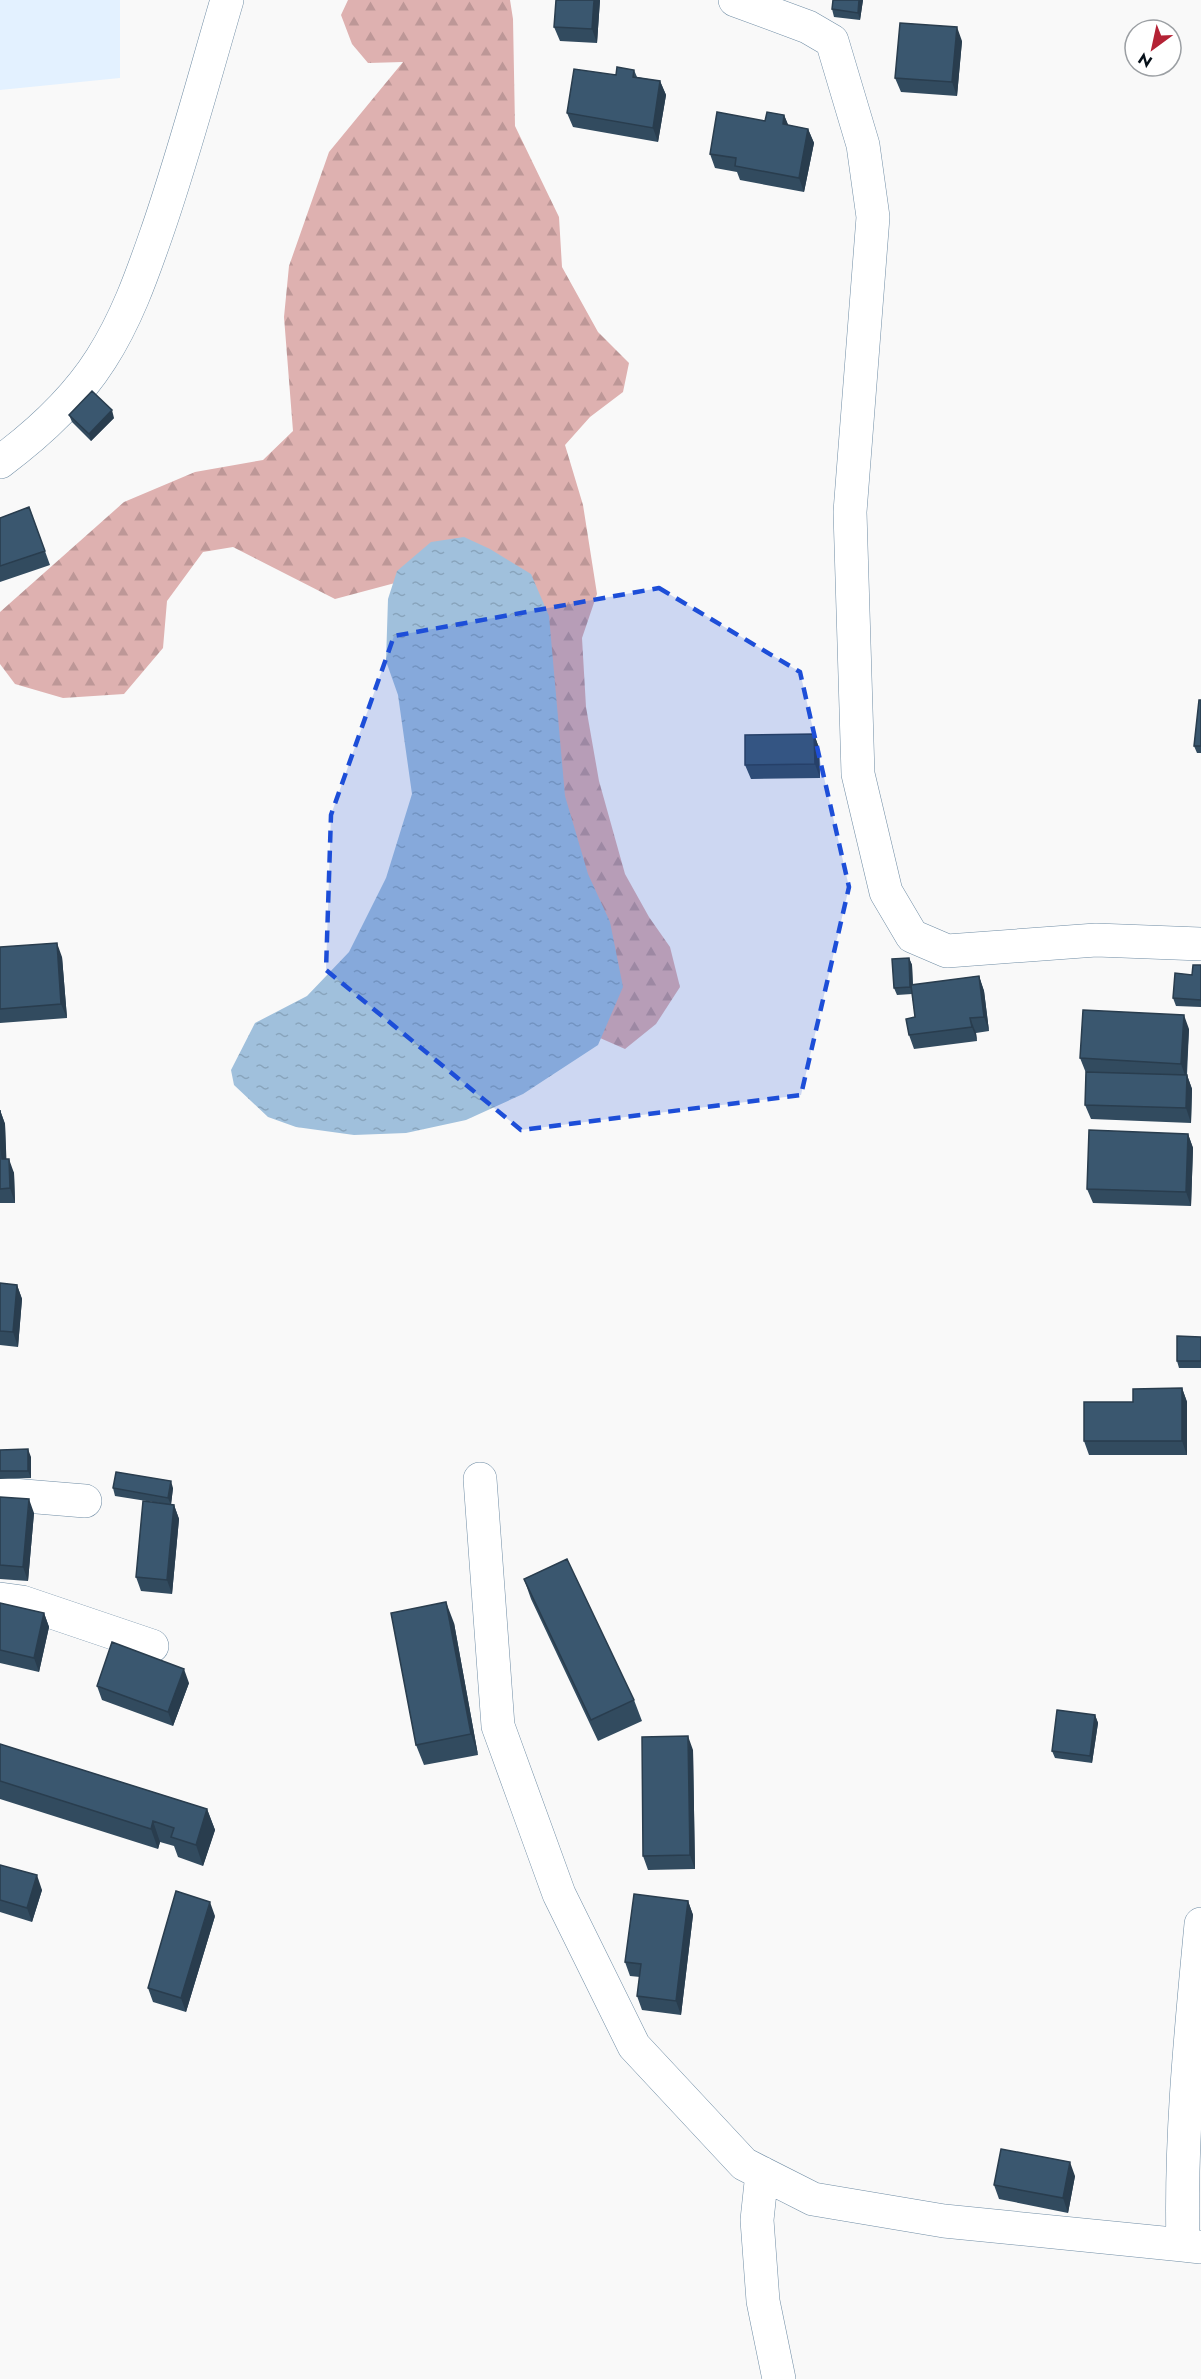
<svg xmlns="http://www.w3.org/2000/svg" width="1201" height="2379" font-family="Jost,sans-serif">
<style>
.built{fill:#e3f1ff}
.forest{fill:url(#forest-firs)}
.water{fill:url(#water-ripples)}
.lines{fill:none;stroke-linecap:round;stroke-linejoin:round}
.minor-casing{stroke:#708da5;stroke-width:34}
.minor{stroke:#fff;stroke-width:33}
.wall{fill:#324b5f}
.shaded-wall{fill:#293d4e}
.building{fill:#3a576f;stroke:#293d4e;stroke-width:1.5}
.marked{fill:#1d4ed8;fill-opacity:0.2;stroke:#1d4ed8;stroke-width:4.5;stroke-dasharray:12 8;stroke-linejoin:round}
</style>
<defs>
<pattern id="forest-firs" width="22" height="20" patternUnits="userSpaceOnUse" patternTransform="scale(1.5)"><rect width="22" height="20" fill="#deb1b0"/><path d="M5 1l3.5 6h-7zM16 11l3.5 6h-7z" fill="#bd9797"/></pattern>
<pattern id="water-ripples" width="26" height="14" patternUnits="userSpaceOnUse" patternTransform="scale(1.5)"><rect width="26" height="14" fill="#a0c0dc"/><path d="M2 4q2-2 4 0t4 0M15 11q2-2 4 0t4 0" fill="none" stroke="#88a4bc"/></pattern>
</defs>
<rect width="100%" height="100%" fill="#f9f9f9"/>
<!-- built -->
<path class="built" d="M0 0H120V78L0 90Z"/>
<!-- forest -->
<path class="forest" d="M348 0H510L513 19 515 126 559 217 562 267 598 332 629 363 623 392 590 417 565 445 583 505 597 594 582 638 586 707 599 781 625 874 649 917 670 947 680 987 656 1024 625 1049 548 1015 440 571 335 599 233 547 203 552 167 601 163 648 124 694 63 698 15 684 0 664V612L124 502 195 472 263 460 293 431 284 317 289 266 329 152 403 62 368 63 352 44 341 15Z"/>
<!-- water -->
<path class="water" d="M464 537 490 549 531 574 549 616 565 796 588 874 610 922 623 987 598 1045 523 1094 466 1120 406 1133 354 1135 296 1127 268 1117 234 1085 231 1070 255 1023 307 996 349 952 386 878 412 794 398 695 386 661 388 599 397 571 431 542Z"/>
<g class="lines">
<!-- minor casing -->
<g class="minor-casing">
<path id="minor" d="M735 0 808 27 832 41 863 145 873 217 850 512 858 774 886 892 912 936 947 951 1096 940 1201 944
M0 462C39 433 75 400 101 359 126 320 141 278 156 235 183 158 204 78 227 0
M480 1479 498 1726 559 1894 634 2046 744 2164 813 2199 944 2221 1183 2245
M0 1494 85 1501
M0 1599 22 1602 152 1646
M1201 1924C1191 2031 1180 2137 1183 2245L1201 2247
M762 2173 757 2220 763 2301 779 2379"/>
</g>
<!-- minor -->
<use href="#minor" class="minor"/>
</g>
<!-- wall -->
<path class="wall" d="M600 0 597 43 560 41 554 27Z
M863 0 860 20 834 17 832 9Z
M962 41 957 96 901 92 895 78Z
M634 70 637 77 660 81 666 95 658 142 573 127 567 113 616 75Z
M784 115 788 125 808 129 814 143 804 192 740 180 737 172 715 168 710 154 765 121Z
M69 415 114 418 91 441 72 422Z
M29 507 50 565 0 582V518Z
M1201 700V753H1197L1194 746Z
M814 734 819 748 820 778 751 779 745 765Z
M0 947 62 957 67 1018 0 1023Z
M909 958 912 965 913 985 979 976 984 991 989 1031 976 1033 977 1041 914 1049 909 1035 915 1017 912 994 897 995 894 988Z
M1201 965V1007L1176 1006 1173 998Z
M1189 1029 1187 1075 1192 1089 1191 1123 1091 1119 1085 1105 1086 1073 1080 1058Z
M0 1110 5 1124 6 1159 14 1173 15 1203H0Z
M1188 1134 1193 1148 1191 1206 1093 1203 1087 1189Z
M0 1283 17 1285 22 1299 18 1347 0 1345Z
M1201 1337V1368H1179L1177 1361Z
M1182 1388 1187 1402V1455H1089L1084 1441 1133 1402Z
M0 1450 31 1457V1478L0 1479Z
M113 1488H173L171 1504 174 1505 179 1519 172 1594 141 1591 136 1577 159 1503 115 1496Z
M0 1497 34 1513 28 1581 0 1579Z
M524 1579 634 1700 642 1721 598 1741 531 1599Z
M0 1603 44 1613 49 1627 39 1672 0 1663Z
M454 1623 478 1755 424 1765 416 1745Z
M189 1683 173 1726 102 1700 97 1686Z
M1095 1715 1098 1723 1092 1763 1055 1758 1052 1751Z
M0 1744 207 1809 215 1830 203 1866 178 1857 174 1846 160 1842 158 1849 0 1799Z
M693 1750 695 1869 648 1870 643 1856Z
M0 1865 42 1890 32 1922 0 1912Z
M688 1901 693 1915 681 2015 642 2010 637 1996 640 1977 630 1976 625 1962Z
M215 1916 186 2012 153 2002 148 1988Z
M1075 2176 1068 2213 999 2199 994 2185Z"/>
<!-- shaded-wall -->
<path class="shaded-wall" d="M594 0H600L597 43 592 29Z
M859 0H863L860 20 858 13Z
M957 27 962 41 957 96 952 82Z
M660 81 666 95 658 142 653 128Z
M784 115 790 129 783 124Z
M808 129 814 143 804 192 799 178Z
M112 410 114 418 91 441 89 434Z
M814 734 819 748 820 778 815 764Z
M57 943 62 957 67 1018 61 1004Z
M909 958 912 965 913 994 910 987Z
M979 976 984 991 989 1031 984 1017Z
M1184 1015 1189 1029 1186 1078 1181 1064Z
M970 1018 976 1033 977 1041 972 1027Z
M1187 1075 1192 1089 1191 1123 1186 1108Z
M0 1110 5 1124 7 1173 2 1159Z
M1188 1134 1193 1148 1191 1206 1186 1192Z
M9 1159 14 1173 15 1203 10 1188Z
M17 1285 22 1299 18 1347 13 1332Z
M1182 1388 1187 1402V1455L1182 1441Z
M28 1449 31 1457V1478L28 1471Z
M171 1481 173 1488 171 1505 168 1498Z
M29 1499 34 1513 28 1581 23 1567Z
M174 1505 179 1519 172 1594 167 1580Z
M446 1602 454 1623 478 1755 471 1734Z
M44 1613 49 1627 39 1672 34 1658Z
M184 1669 189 1683 173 1726 168 1712Z
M1095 1715 1098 1723 1092 1763 1090 1756Z
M688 1736 693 1750 695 1869 690 1855Z
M207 1809 215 1830 203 1866 196 1845Z
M153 1821 160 1842 158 1849 151 1829Z
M37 1875 42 1890 32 1922 27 1908Z
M688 1901 693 1915 681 2015 676 2001Z
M210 1902 215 1916 186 2012 181 1998Z
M1070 2162 1075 2176 1068 2213 1063 2198Z"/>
<!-- building -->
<path class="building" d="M556 0H594L592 29 554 27Z
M833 0H859L858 13 832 9Z
M900 23 957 27 952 82 895 78Z
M617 67 634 70 633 77 660 81 653 128 567 113 574 69 616 75Z
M717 112 765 121 767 112 784 115 783 124 808 129 799 178 735 166 736 158 710 154Z
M92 391 112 410 89 434 69 415Z
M29 507 45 551 0 566V518Z
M1199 700H1201V746H1194Z
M814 734 815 764 745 765V735Z
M57 943 61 1004 0 1009V947Z
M909 958 910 987 894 988 892 959Z
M1193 965H1201V1000L1173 998 1175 973 1192 975Z
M979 976 984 1017 970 1018 972 1027 909 1035 906 1019 915 1017 911 985Z
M1083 1010 1184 1015 1181 1064 1080 1058Z
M1086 1072 1187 1075 1186 1108 1085 1105Z
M0 1110 2 1159H9L10 1188 0 1189Z
M1089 1130 1188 1134 1186 1192 1087 1189Z
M0 1283 17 1285 13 1332 0 1331Z
M1177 1336 1201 1337V1361H1177Z
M1182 1388V1441H1084V1402H1133V1389Z
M28 1449V1471H0V1450Z
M116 1472 171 1481 168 1498 113 1488Z
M0 1497 29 1499 23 1567 0 1565Z
M143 1501 174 1505 167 1580 136 1577Z
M567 1559 634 1700 591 1720 524 1579Z
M446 1602 471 1734 416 1745 391 1613Z
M0 1603 44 1613 34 1658 0 1650Z
M112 1642 184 1669 168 1712 97 1686Z
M1057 1710 1095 1715 1090 1756 1052 1751Z
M688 1736 690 1855 643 1856 642 1737Z
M0 1744 207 1809 196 1845 171 1837 174 1828 153 1821 151 1829 0 1781Z
M0 1865 37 1875 27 1908 0 1900Z
M176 1891 210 1902 181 1998 148 1988Z
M634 1894 688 1901 676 2001 637 1996 641 1964 625 1962Z
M1001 2149 1070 2162 1063 2198 994 2185Z"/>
<!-- marked area -->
<path class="marked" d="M659 588 800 672 849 887 801 1095 521 1130 326 970 331 815 394 636Z"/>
<!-- north arrow -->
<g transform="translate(1153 48) rotate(213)"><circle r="28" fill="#ffffff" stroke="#9b9fa3" stroke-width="1.5"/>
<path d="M0-4.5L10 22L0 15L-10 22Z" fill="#b42235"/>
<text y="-9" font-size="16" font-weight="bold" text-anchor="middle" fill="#061019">N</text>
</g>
</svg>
